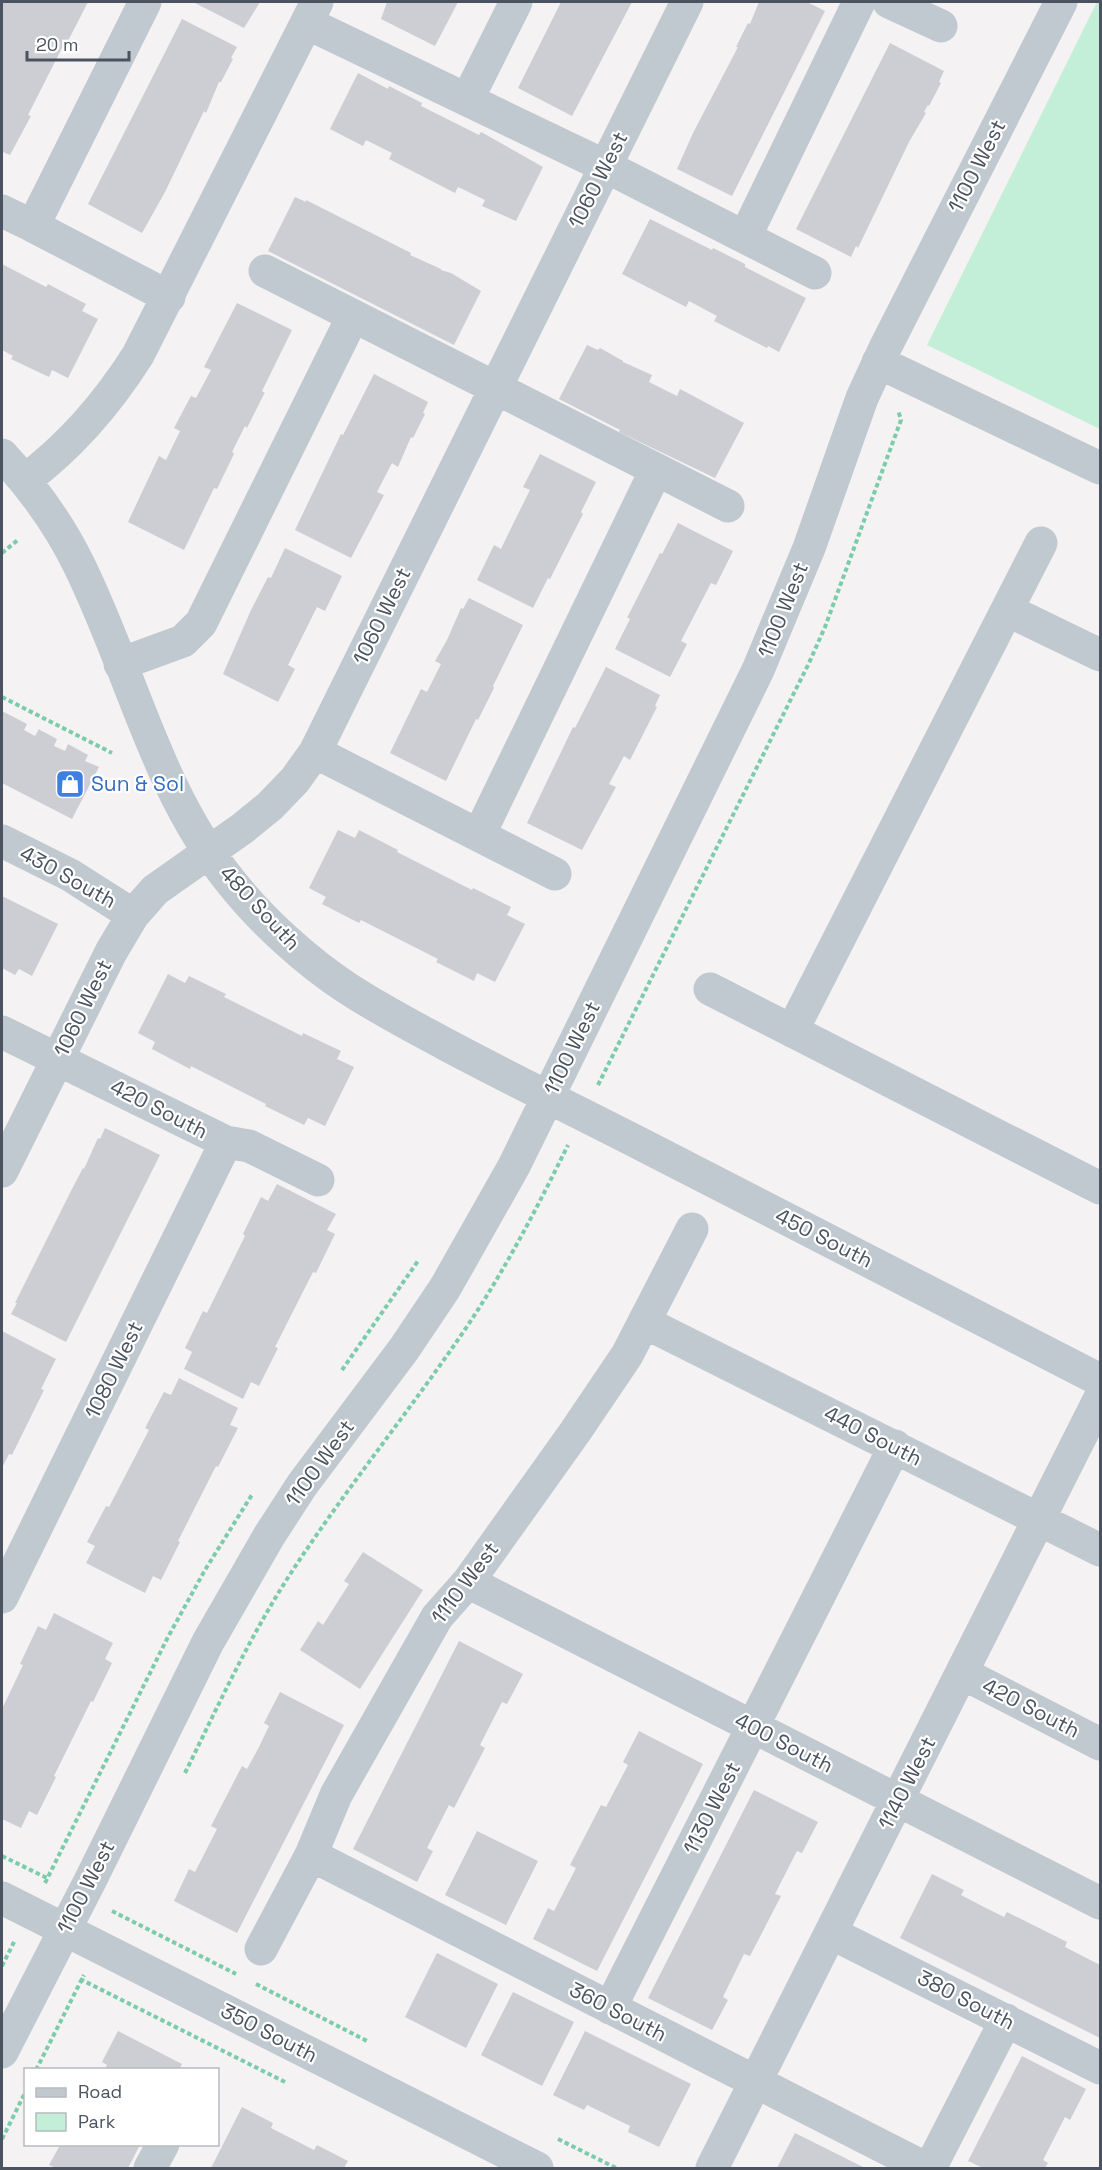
<svg xmlns="http://www.w3.org/2000/svg" width="1102" height="2170" font-family="'Space Grotesk',sans-serif">
<style>
.green{fill:#c3efd8}
.building{fill:#ccced4}
.lines{fill:none;stroke-linecap:round;stroke-linejoin:round}
.path{stroke:#7cccac;stroke-width:4;stroke-dasharray:4.5 3;stroke-linecap:butt}
.minor{stroke:#c0c8d0;stroke-width:33}
.labels{text-anchor:middle;stroke-width:4.5;stroke-linejoin:round;paint-order:stroke}
.street-label{font-size:21px;fill:#4a535f;stroke:#fff}
.shop-label{font-size:21px;fill:#366cbe;stroke:#fff;text-anchor:start}
</style>
<rect width="100%" height="100%" fill="#f4f2f2"/>
<!-- green -->
<path class="green" d="M1097 2H1100V429L927 345Z"/>
<!-- building -->
<path class="building" d="M2 2H88L68 41 66 40 28 115 31 116 10 155 3 152 2 155Z
M193 2H260L244 28Z
M387 2H458L435 46 381 19Z
M561 2H632L572 116 518 88Z
M759 2H807L825 11 732 196 677 169 693 133 738 47H736L748 23 750 24Z
M182 19 237 47 231 58 233 59 221 82H219L206 113 204 111 165 192 142 233 88 204Z
M890 43 944 71 939 82 941 83 929 106 928 105 924 112 926 113 909 142 858 248 856 246 851 257 796 229Z
M358 73 388 89 389 86 422 103 421 106 479 135 481 132 483 133 543 167 516 221 482 206 485 200 458 187 455 193 389 159 392 153 366 140 363 146 330 129Z
M295 197 306 202V200L411 253 410 255 441 269V270L451 273 481 291 454 345 268 251Z
M650 219 712 250 713 248 745 264V267L806 298 779 352 768 346 767 348 714 321 717 316 689 301 686 307 622 274Z
M2 264 46 287 48 284 86 304 82 311 98 319 68 378 52 370 49 377 11 359 13 356 2 350Z
M237 303 292 330 262 391 265 393 264 394 247 428 245 426 232 452 234 453 233 456 217 489 214 488 184 550 128 522 159 456 166 460 180 431 174 428 191 396 196 398 211 370 204 367Z
M587 345 598 350 600 348 623 361V362L652 375 649 382 677 396 680 389 744 423 715 478 619 432 620 430 559 399Z
M374 374 428 402 423 413 425 414 413 438 411 437 398 467 392 463 377 492 384 495 351 558 295 530 341 434 343 435Z
M540 454 596 482 581 512 583 514 550 579 548 578 533 608 477 580 494 545 501 549 515 520 530 490 523 487Z
M678 523 733 551 716 585 711 583 681 641 687 644 670 677 615 649 630 619 627 617 628 616 660 553 662 554Z
M285 548 342 576 325 611 317 607 288 665 295 669 278 702 223 674 251 610 268 577 271 578Z
M469 598 523 625 493 686 494 688 478 720 476 719 446 781 390 753 421 689 427 692 441 664 435 661 447 640 461 608 463 609Z
M606 667 660 695 655 706 657 707 630 760 624 756 609 784 616 787 582 850 527 823 573 727 575 728Z
M2 711 27 724 24 730 35 736 39 729 40 730 57 739 54 746 65 751 68 744 88 755 85 761 99 767 72 819 2 783Z
M338 830 355 838 359 830 398 850 397 852 472 890 473 888 511 907 507 915 525 924 495 982 477 973 474 981 436 962 438 959 361 920 359 923 322 904 326 897 309 888Z
M2 896 58 924 32 976 19 969 15 975 2 968Z
M168 974 185 983 189 976 226 994 224 997 302 1036 303 1033 341 1051 337 1059 354 1067 325 1126 308 1118 304 1125 265 1106 266 1104 191 1066 190 1069 152 1049 155 1042 138 1033Z
M105 1128 160 1155 66 1342 11 1314 17 1303H15L72 1189 83 1168 84 1169 98 1138 100 1139Z
M277 1184 336 1214 327 1230 335 1234 316 1273 313 1272 275 1347 278 1348 259 1386 251 1382 243 1399 184 1369 192 1352 185 1348 203 1311 207 1313 245 1236 243 1234 261 1197 268 1201Z
M2 1331 56 1359 41 1389 44 1390 12 1455 9 1454 2 1468Z
M179 1378 238 1408 230 1425 238 1428 218 1467 216 1466 178 1541 180 1542 161 1580 153 1576 145 1593 86 1563 95 1546 87 1542 106 1506 109 1507 149 1430 145 1428 164 1392 171 1395Z
M363 1552 423 1590 360 1689 300 1650 318 1621 323 1625 349 1584 344 1581Z
M54 1613 113 1643 105 1659 112 1663 93 1702 91 1701 54 1776 56 1777 37 1815 29 1811 21 1828 2 1819V1709L23 1665 20 1664 38 1626 46 1630Z
M459 1641 523 1674 507 1704 502 1702 480 1745 485 1748 454 1808 449 1805 427 1848 433 1851 417 1882 353 1849Z
M280 1692 344 1725 237 1933 174 1901 189 1869 195 1872 217 1829 211 1826 242 1766 247 1769 259 1747 269 1726 264 1723Z
M639 1731 703 1764 597 1971 533 1939 548 1908 554 1911 576 1868 570 1865 601 1805 606 1807 628 1765 623 1762Z
M754 1790 818 1822 802 1853 797 1851 775 1894 781 1896 750 1956 744 1954 723 1997 728 2000 712 2030 648 1998Z
M477 1831 538 1861 506 1925 445 1895Z
M932 1874 964 1890 961 1895 982 1906 1004 1917 1007 1912 1067 1942 1065 1947 1100 1965V2038L900 1938Z
M437 1953 498 1984 466 2048 405 2017Z
M513 1992 574 2022 542 2086 481 2055Z
M118 2031 182 2064 179 2070H105L107 2065 102 2062Z
M585 2031 691 2084 659 2147 628 2132 630 2126 587 2105 584 2110 553 2095Z
M1022 2056 1086 2089 1070 2120 1065 2117 1043 2160 1048 2163 1045 2168H983L968 2161Z
M242 2107 273 2123 271 2128 314 2150 317 2145 348 2161 344 2168H211Z
M795 2133 865 2168H777Z
M60 2145H140L128 2168H56L49 2165Z"/>
<g class="lines">
<!-- path -->
<path class="path" d="M2 553 19 539
M2 697 112 753
M598 1085 809 663 825 627 901 420 898 410
M342 1370 418 1261
M185 1773C218 1706 249 1638 289 1576 344 1491 409 1412 466 1328 505 1270 537 1208 568 1145
M2 1856 49 1879
M45 1883 168 1637 205 1570 253 1493
M112 1911 236 1974
M2 1966 15 1940
M80 1979 285 2082
M256 1984 367 2041
M36 2070 84 1975
M2 2139 26 2091
M558 2139 616 2168"/>
<!-- minor -->
<path class="minor" d="M145 2 33 226 169 297
M889 2 941 26
M307 23 605 166 815 273
M467 100 516 2
M2 211 33 226
M745 237 859 2
M265 271 728 506
M878 362 1100 468
M2 455C32 487 59 524 79 565 131 670 156 790 231 882 262 921 306 961 347 988 379 1009 412 1026 445 1044 507 1077 570 1108 633 1140 789 1220 945 1300 1100 1380
M25 480C72 445 107 404 138 355L317 2
M1007 610 1100 655
M120 664 183 641 201 623 353 316
M315 752 555 874
M479 835 656 470
M2 841 70 875 133 915
M710 989 1100 1188
M792 1031 1041 543
M2 1032 226 1142 249 1146 318 1180
M2 1171 111 952 133 915 155 890 243 828 270 806 295 780 315 752 687 2
M644 1322 1100 1550
M468 1582 1100 1903
M2 1597 226 1142
M962 1673 1100 1744
M311 1855 925 2168
M2 1898 537 2168
M831 1933 1100 2068
M261 1949 311 1855 336 1795 437 1617 468 1582 575 1432 627 1355 692 1229
M610 2008 895 1446
M2 2052 91 1879 208 1642 269 1536 302 1485 404 1349 445 1288 514 1166 758 670 809 548 862 398 886 346 1061 2
M150 2168 163 2144
M712 2168 1100 1398
M930 2168 1006 2020"/>
</g>
<!-- icons -->
<defs>
<g id="shop-square" transform="scale(1.5)"><rect x="-9" y="-9" width="18" height="18" rx="4" fill="#3f7fe0" stroke="#fff"/><path d="M-5-2.5h2.3a2.7 3.5 0 0 1 5.4 0H5L5.5 6h-11ZM-1.5-2.5h3a1.5 2.3 0 0 0-3 0Z" fill="#fff"/></g>
</defs>
<g fill-rule="evenodd">
<use href="#shop-square" x="70" y="784"/>
</g>
<g class="labels">
<!-- street labels -->
<g class="street-label">
<text transform="translate(977 166) rotate(-63)" y="7">1100 West</text>
<text transform="translate(598 180) rotate(-63)" y="7">1060 West</text>
<text transform="translate(783 610) rotate(-68)" y="7">1100 West</text>
<text transform="translate(382 616) rotate(-64)" y="7">1060 West</text>
<text transform="translate(68 877) rotate(29)" y="7">430 South</text>
<text transform="translate(260 908) rotate(47)" y="7">480 South</text>
<text transform="translate(83 1008) rotate(-64)" y="7">1060 West</text>
<text transform="translate(572 1048) rotate(-64)" y="7">1100 West</text>
<text transform="translate(159 1109) rotate(27)" y="7">420 South</text>
<text transform="translate(824 1238) rotate(27)" y="7">450 South</text>
<text transform="translate(114 1370) rotate(-64)" y="7">1080 West</text>
<text transform="translate(873 1436) rotate(27)" y="7">440 South</text>
<text transform="translate(320 1463) rotate(-54)" y="7">1100 West</text>
<text transform="translate(465 1583) rotate(-53)" y="7">1110 West</text>
<text transform="translate(1031 1708) rotate(27)" y="7">420 South</text>
<text transform="translate(784 1743) rotate(27)" y="7">400 South</text>
<text transform="translate(907 1783) rotate(-63)" y="7">1140 West</text>
<text transform="translate(712 1808) rotate(-63)" y="7">1130 West</text>
<text transform="translate(86 1887) rotate(-63)" y="7">1100 West</text>
<text transform="translate(966 2000) rotate(27)" y="7">380 South</text>
<text transform="translate(618 2012) rotate(27)" y="7">360 South</text>
<text transform="translate(269 2033) rotate(27)" y="7">350 South</text>
</g>
<!-- shop labels -->
<g class="shop-label">
<text x="91" y="791">Sun &amp; Sol</text>
</g>
</g>
<!-- border -->
<rect width="1102" height="2170" fill="none" stroke="#4a535f" stroke-width="6"/>
<!-- legend -->
<rect x="24" y="2068" width="195" height="78" fill="#ffffff" stroke="#b7babf" stroke-width="1.5"/>
<rect x="36" y="2088" width="30" height="9" fill="#c0c8d0" stroke="#b7babf" stroke-width="1.5"/>
<text x="78" y="2098" font-size="18" fill="#4a535f">Road</text>
<rect x="36" y="2113" width="30" height="18" fill="#c3efd8" stroke="#b7babf" stroke-width="1.5"/>
<text x="78" y="2128" font-size="18" fill="#4a535f">Park</text>
<!-- scale -->
<path d="M27 51v9h102v-9" fill="none" stroke="#4a535f" stroke-width="3"/>
<text x="36" y="51" font-size="18" fill="#4a535f" stroke="#ffffff" stroke-width="4.5" paint-order="stroke">20 m</text>
</svg>
